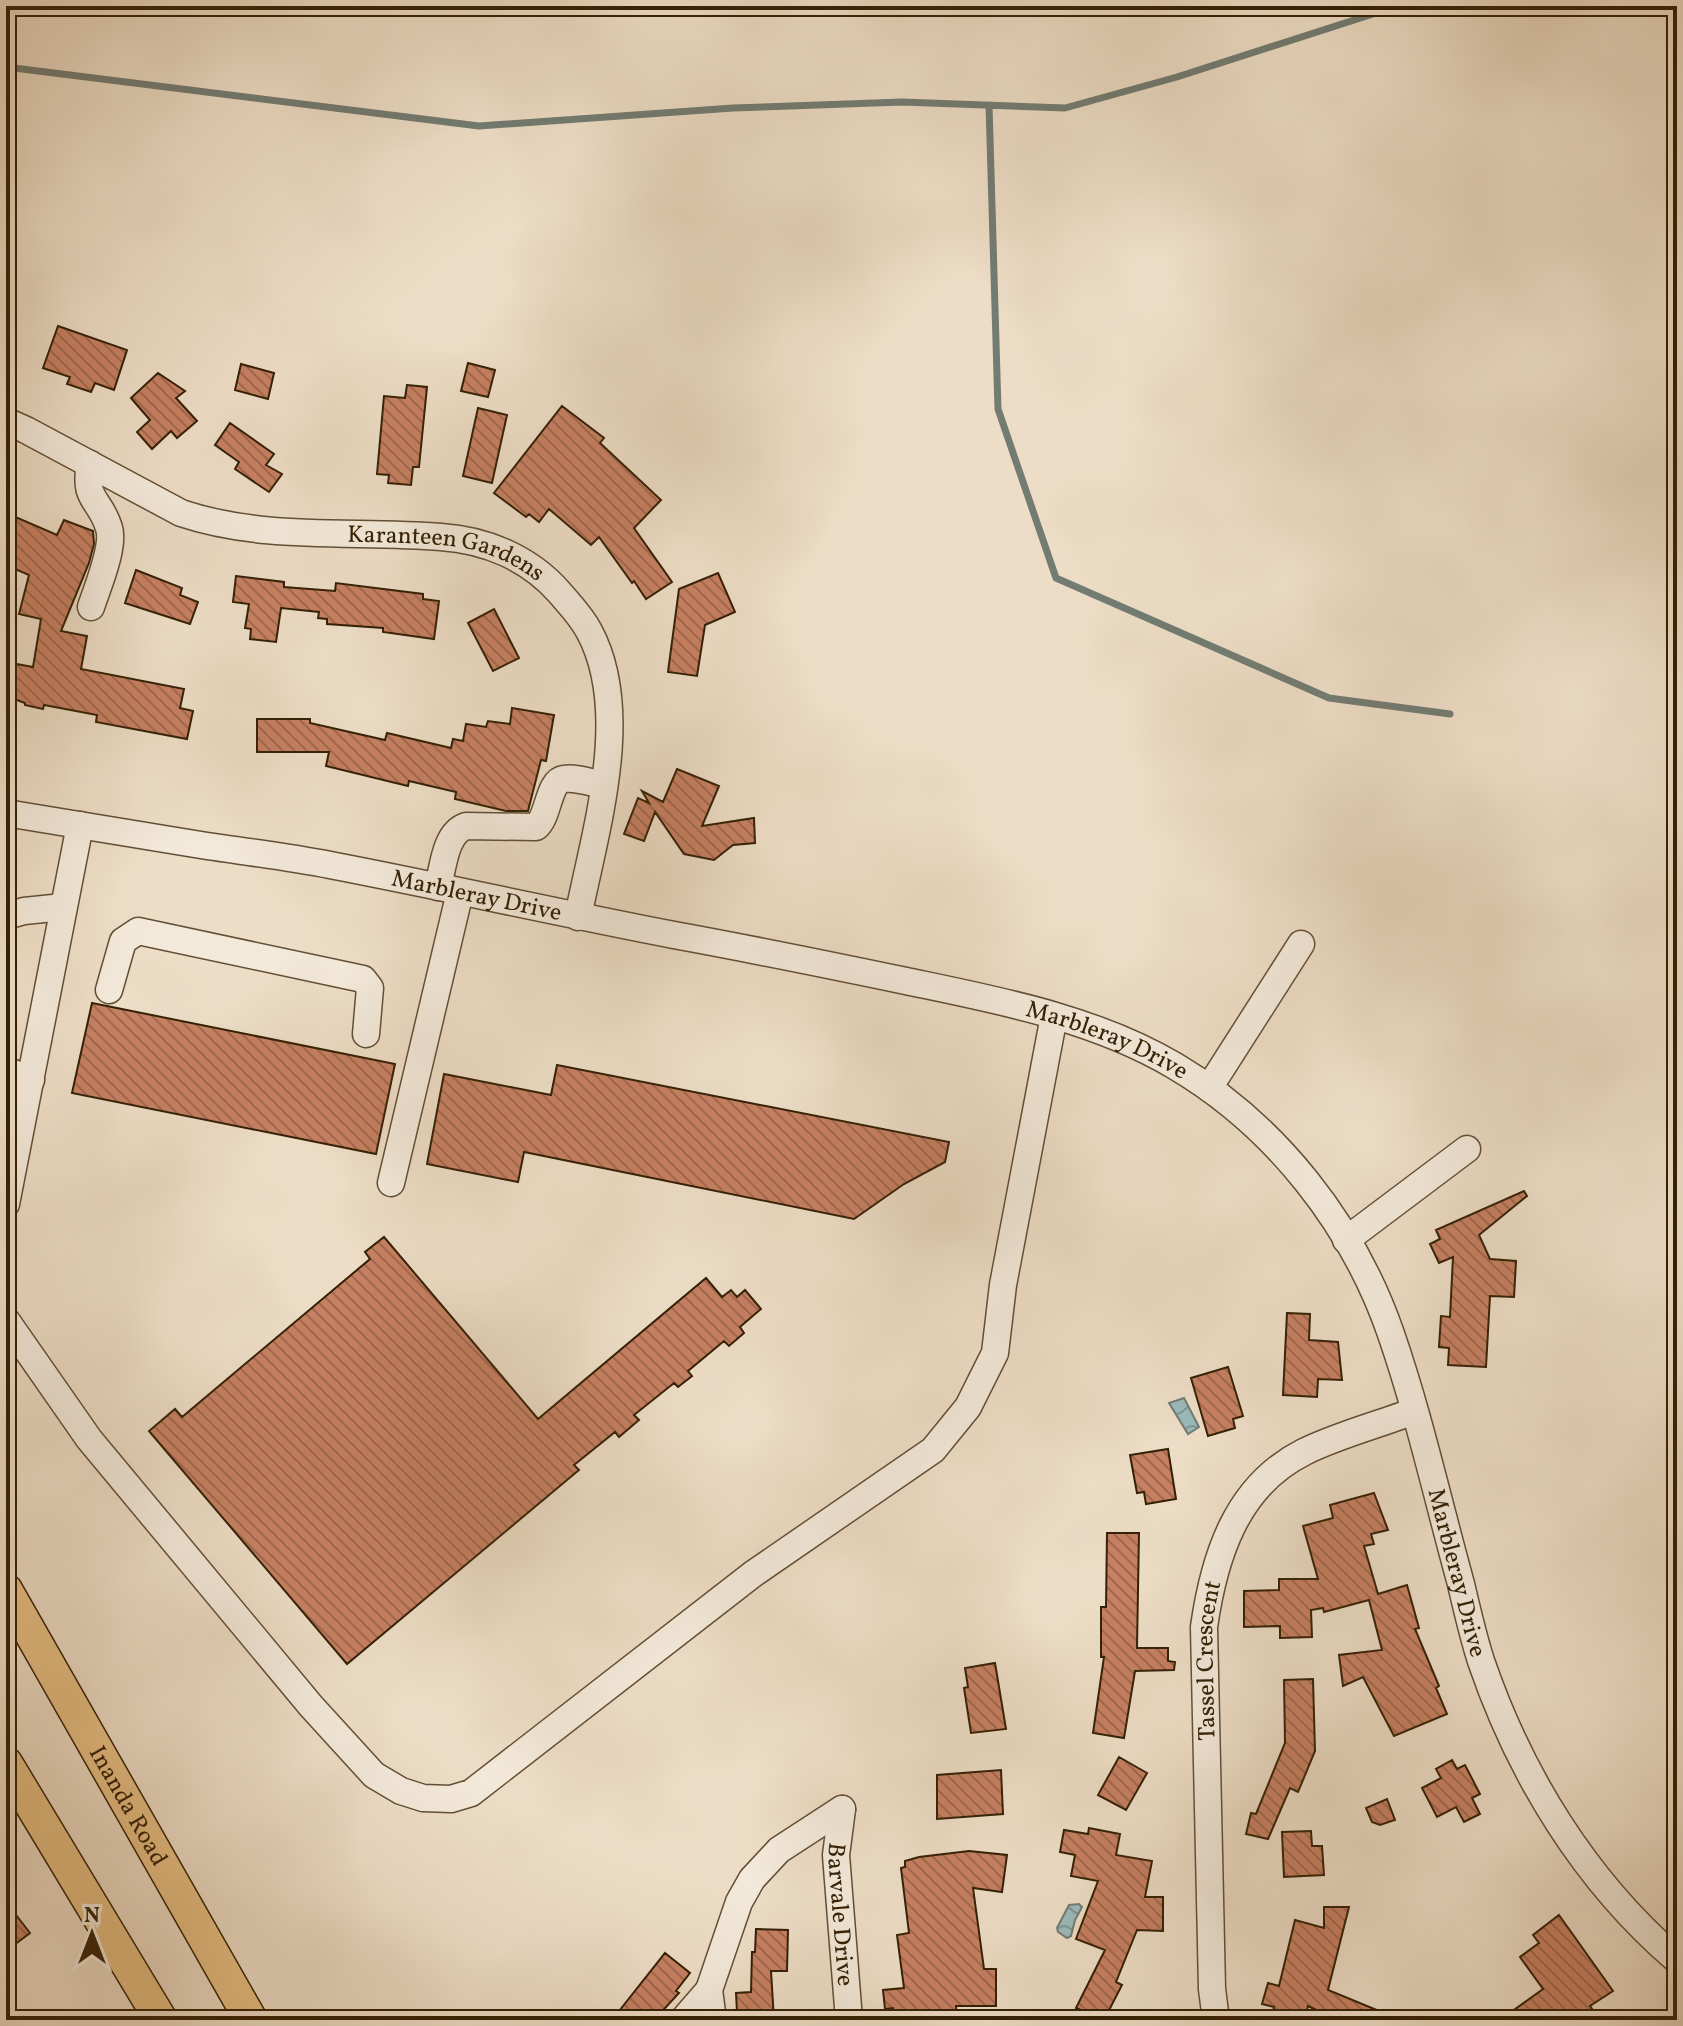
<svg xmlns="http://www.w3.org/2000/svg" width="1683" height="2026" font-family="Vollkorn,serif">
<style>
.water{fill:url(#water-waves);stroke:#727c73;stroke-width:2}
.lines{fill:none;stroke-linecap:round;stroke-linejoin:round}
.stream{stroke:#727c73;stroke-width:7}
.building{fill:url(#building-back-hatch);stroke:#342005;stroke-width:2}
.minor-casing{stroke:#624f35;stroke-width:29}
.major-casing{stroke:#342005;stroke-width:35}
.minor{stroke:#f3e9da;stroke-width:26}
.major{stroke:#e6be83;stroke-width:32}
.labels{text-anchor:middle;stroke-width:6;stroke-linejoin:round;paint-order:stroke}
.street-label{font-size:24px;fill:#342005;stroke:#f3e9da}
</style>
<defs>
<pattern id="water-waves" width="16" height="10" patternUnits="userSpaceOnUse" patternTransform="scale(2)"><rect width="16" height="10" fill="#9bbabc"/><path d="M0 5q4-4 8 0t8 0" fill="none" stroke="#7f9797"/></pattern>
<pattern id="building-back-hatch" width="6" height="6" patternUnits="userSpaceOnUse" patternTransform="scale(2)"><rect width="6" height="6" fill="#c68062"/><path d="M-1 5l2 2M0 0l6 6M5-1l2 2" fill="none" stroke="#a2684f"/></pattern>
</defs>
<rect width="100%" height="100%" fill="#edddc6"/>
<filter id="stains"><feTurbulence type="fractalNoise" baseFrequency=".0025" numOctaves="4"/><feColorMatrix values="0 0 0 0 .2 0 0 0 0 .09 0 0 0 0 .02 0 0 0 .5 -.17"/></filter>
<radialGradient id="worn" r=".72"><stop offset=".6" stop-color="#630" stop-opacity="0"/><stop offset="1" stop-color="#630" stop-opacity=".3"/></radialGradient>
<!-- water -->
<path class="water" d="M1184 1398 1199 1427 1188 1434 1169 1403Z
M1069 1905 1079 1904 1082 1907 1075 1920 1071 1936 1067 1938 1058 1932 1057 1928Z"/>
<g class="lines">
<!-- stream -->
<path class="stream" d="M6 67 479 126 733 108 902 102 1065 108 1177 77 1376 13 1390 6
M989 105 998 409 1056 578 1329 698 1450 714"/>
</g>
<!-- building -->
<path class="building" d="M58 326 127 350 114 390 95 383 91 392 67 384 70 377 43 368Z
M468 363 495 370 488 397 461 391Z
M241 364 274 373 268 399 235 390Z
M158 373 185 391 176 398 197 421 177 438 171 431 152 449 137 432 150 420 131 398Z
M407 385 427 387 419 467H413L411 485 388 483 389 475 377 474 384 396 405 398Z
M562 406 604 438 600 443 661 500 634 528 672 582 646 599 634 581 632 583 599 537 591 545 549 509 539 522 529 514 526 517 494 493Z
M478 408 507 415 492 483 463 476Z
M230 423 274 454 266 465 282 474 269 492 235 469 239 462 215 445Z
M6 513 57 535 64 520 93 531 94 544 89 563 61 631 87 636 81 669 184 689 180 708 193 711 187 739 96 722 97 715 44 705 43 709 25 705V703L6 696 11 663 33 667 41 619 19 614 29 575 6 565Z
M136 570 182 588 180 595 198 602 190 624 125 603Z
M718 573 735 612 705 625 697 676 668 672 679 589Z
M236 576 284 582V587L335 591 336 583 423 594V599L439 601 434 639 383 632V628L327 624V619L318 618 319 612 281 608 276 642 250 639 251 629 245 628 249 604 233 602Z
M494 609 519 658 493 671 468 623Z
M512 708 554 715 546 761 541 760 528 811H506L455 799 456 792 409 781 408 786 326 766 329 752H257V719H310V723L385 740 387 733 451 748 453 739 463 741 466 724 486 727 488 721 510 724Z
M677 769 719 786 702 826 754 818 755 843 733 845 714 860 684 854 655 812 644 841 624 834 638 798 649 803 642 791 663 802Z
M92 1003 395 1064 376 1154 72 1093Z
M557 1065 949 1142 945 1162 904 1184 854 1219 524 1152 518 1182 427 1164 444 1074 551 1095Z
M1524 1191 1527 1196 1479 1235 1490 1259 1516 1261 1514 1297 1490 1296 1486 1367 1448 1365 1449 1348 1439 1347 1441 1316 1450 1317 1453 1257 1439 1263 1430 1244 1440 1239 1436 1230Z
M384 1237 538 1419 706 1278 722 1297 731 1290 737 1297 745 1290 761 1309 740 1327 744 1333 729 1346 724 1341 688 1371 692 1376 678 1387 674 1383 634 1415 639 1420 619 1437 615 1432 574 1465 579 1470 347 1664 149 1431 175 1409 182 1417 370 1259 365 1252Z
M1287 1313 1310 1314 1309 1340 1338 1342 1342 1380 1318 1379 1317 1397 1283 1395Z
M1228 1367 1243 1416 1233 1419 1235 1428 1208 1436 1191 1378Z
M1168 1449 1176 1499 1146 1504 1144 1492 1137 1493 1130 1455Z
M1374 1493 1388 1530 1371 1534 1374 1544 1364 1546 1378 1594 1407 1585 1419 1628 1415 1629 1439 1686 1436 1688 1447 1714 1394 1736 1363 1677 1343 1686 1339 1655 1382 1650 1369 1600 1324 1612 1323 1608 1311 1610 1312 1637 1280 1638V1626L1244 1627V1591L1279 1590V1579H1318L1303 1526 1333 1518 1330 1505Z
M1107 1533H1139L1137 1648H1168V1661L1175 1662 1174 1670 1135 1671 1124 1738 1093 1733 1104 1657H1101V1607H1106Z
M995 1663 1006 1729 971 1733 964 1688 968 1687 965 1668Z
M1313 1679 1315 1751 1298 1792 1290 1788 1268 1839 1246 1834 1251 1813 1256 1814 1285 1743 1284 1680Z
M1119 1757 1147 1773 1126 1810 1098 1795Z
M1452 1760 1457 1769 1465 1765 1480 1794 1472 1798 1480 1814 1464 1822 1456 1807 1437 1817 1422 1788 1441 1778 1436 1769Z
M1001 1770 1003 1814 937 1819V1775Z
M1387 1799 1395 1820 1380 1825 1372 1822 1366 1808Z
M1089 1828 1120 1834 1116 1855 1152 1861 1145 1897H1163V1931L1137 1930 1116 1982 1122 1985 1104 2020 1076 2008 1105 1950 1076 1939 1098 1881 1071 1876 1075 1855 1060 1852 1064 1830 1088 1834Z
M1311 1831 1312 1846H1322L1324 1875 1284 1877 1282 1832Z
M969 1851 1007 1855 1002 1892 973 1888 984 1969H996V2006H956L957 2018 946 2020H894L893 2008 885 2009 883 1990 904 1988 897 1935 909 1933 901 1868 905 1867V1861L919 1857Z
M6 1902 30 1933 6 1951Z
M1324 1907H1349L1328 1990 1401 2020H1337L1308 2006 1304 2020H1271L1274 2007 1262 2004 1268 1983 1279 1986 1295 1920 1324 1928Z
M1559 1915 1613 1991 1590 2006 1600 2020H1500L1543 1989 1520 1957 1539 1943 1533 1935Z
M756 1929 788 1930 787 1971H771L774 2020H741V2012H737L736 1993 751 1992 752 1952H755Z
M665 1953 690 1973 676 1991 679 1993 654 2020H612Z"/>
<g class="lines">
<!-- minor casing -->
<g class="minor-casing">
<g id="minor">
<path id="s1" d="M6 421 26 430 181 513C264 541 355 530 441 537 486 540 529 558 559 592 570 605 581 616 589 631 633 712 595 831 578 917"/>
<path d="M90 464C83 501 100 498 109 528 115 547 97 588 91 607"/>
<path id="s2" d="M6 813C73 824 140 835 207 846 248 852 289 857 330 865 445 887 559 913 674 935 751 949 829 965 906 981 997 1000 1094 1018 1175 1066 1275 1125 1353 1224 1391 1334 1419 1415 1438 1501 1461 1584 1467 1610 1473 1636 1481 1661 1520 1775 1585 1881 1677 1960"/>
<path d="M438 887C443 868 445 833 466 826L536 827C549 817 548 781 564 779 576 777 592 783 603 785"/>
<path d="M6 916 24 911 63 907"/>
<path d="M109 990 123 941 138 931 363 979 370 988 366 1034"/>
<path d="M6 1070 31 1080"/>
<path d="M1209 1088 1301 944"/>
<path d="M391 1183 460 892"/>
<path d="M6 1204 80 825"/>
<path d="M1346 1240 1467 1149"/>
<path d="M6 1320 89 1439 311 1706 374 1775 401 1791 423 1798 451 1799 471 1793 753 1574 933 1450 968 1407 995 1353 1003 1285 1054 1016"/>
<path id="s3" d="M842 1809 836 1855 849 2020"/>
<path d="M683 2020 709 1990"/>
<path d="M713 2020 709 1990 739 1902 752 1879 779 1850 842 1809"/>
<path id="s4" d="M1216 2020 1212 1989 1204 1627C1214 1557 1236 1486 1304 1452 1338 1435 1378 1425 1414 1411"/>
<path d="M1676 2020 1677 2019"/>
</g>
</g>
<!-- major casing -->
<g class="major-casing">
<g id="major">
<path id="s5" d="M6 1590 251 2020"/>
<path d="M6 1763 161 2020"/>
</g>
</g>
<!-- minor -->
<use href="#minor" class="minor"/>
<!-- major -->
<use href="#major" class="major"/>
</g>
<g class="labels">
<!-- street labels -->
<g class="street-label">
<text dy="8" stroke="none"><textPath href="#s1" startOffset="468">Karanteen Gardens</textPath></text>
<text dy="8" stroke="none"><textPath href="#s2" startOffset="478">Marbleray Drive</textPath></text>
<text dy="8" stroke="none"><textPath href="#s2" startOffset="1126">Marbleray Drive</textPath></text>
<text dy="8" stroke="none"><textPath href="#s2" startOffset="1798">Marbleray Drive</textPath></text>
<text dy="8" stroke="none"><textPath href="#s4" startOffset="360">Tassel Crescent</textPath></text>
<text dy="8" stroke="none"><textPath href="#s5" startOffset="248">Inanda Road</textPath></text>
<text dy="8" stroke="none"><textPath href="#s3" startOffset="106">Barvale Drive</textPath></text>
</g>
</g>
<!-- margin -->
<rect width="1683" height="2026" fill="none" stroke="#edddc6" stroke-width="32"/>
<rect x="8" y="8" width="1667" height="2010" fill="none" stroke="#342005" stroke-width="4"/>
<rect x="16" y="16" width="1651" height="1994" fill="none" stroke="#342005" stroke-width="2"/>
<!-- north arrow -->
<g transform="translate(92 1934)" stroke="#f3e9da" stroke-width="6" paint-order="stroke">
<path d="M0-6L14 30L0 20L-14 30Z" fill="#342005"/>
<text y="-12" font-size="22" font-weight="bold" text-anchor="middle" fill="#342005">N</text>
</g>
<rect width="100%" height="100%" filter="url(#stains)"/>
<rect width="100%" height="100%" fill="url(#worn)"/>
</svg>
